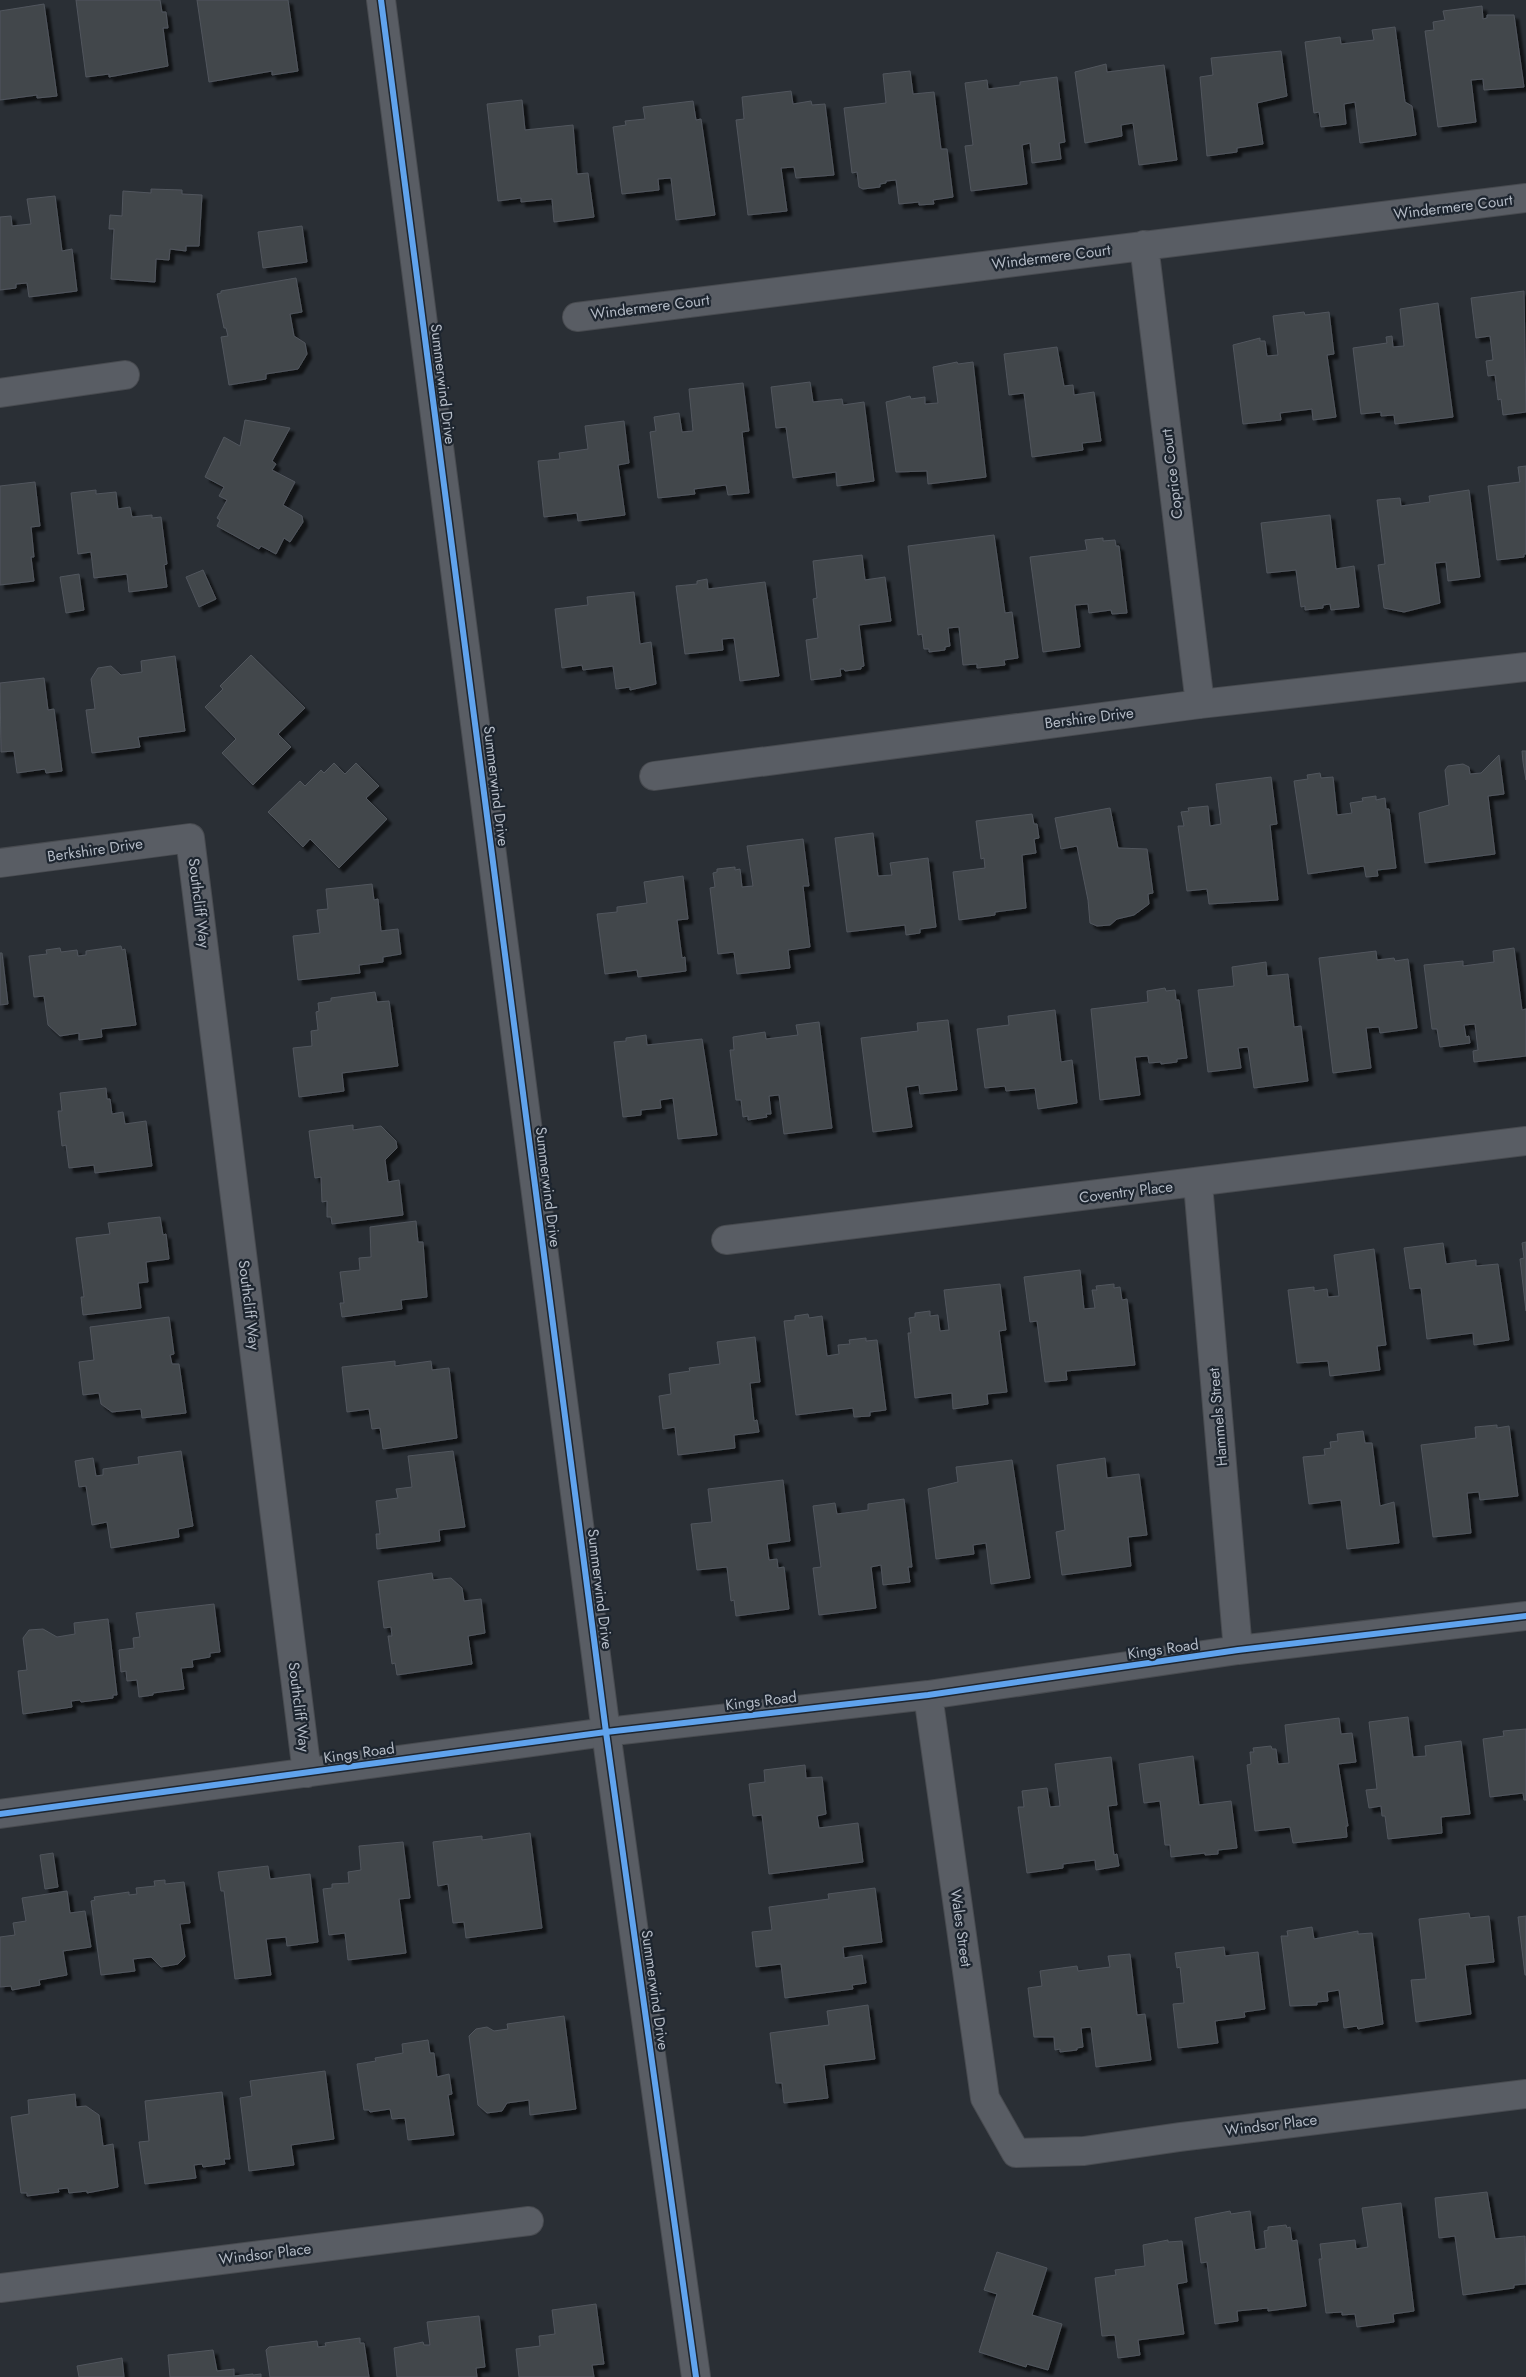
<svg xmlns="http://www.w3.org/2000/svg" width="1526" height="2377" font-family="Jost,sans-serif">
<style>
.building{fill:#42464c;stroke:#51565d;filter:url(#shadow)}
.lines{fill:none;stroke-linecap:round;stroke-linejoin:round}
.minor-casing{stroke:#484b50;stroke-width:30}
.tertiary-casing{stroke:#484b50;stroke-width:30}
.minor{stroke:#595d64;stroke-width:28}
.tertiary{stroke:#595d64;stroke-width:28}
.cycleway-casing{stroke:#1d252f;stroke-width:9}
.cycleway{stroke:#60a3ed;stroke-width:6}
.labels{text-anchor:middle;stroke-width:4.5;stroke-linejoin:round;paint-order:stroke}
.street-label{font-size:15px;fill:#b4bbc6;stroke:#1d252f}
</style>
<defs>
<filter id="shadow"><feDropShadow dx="4.5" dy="4.5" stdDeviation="1" flood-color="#0009"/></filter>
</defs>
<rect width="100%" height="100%" fill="#2a2f35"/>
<!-- building -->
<path class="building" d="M76 0H160L162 12H166L168 28H163L168 66 109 77V74L86 77Z
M197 0H288L298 71 272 75V71L209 82Z
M44 4 57 96 37 98V95L0 100V11Z
M1482 6 1483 19 1487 18V15H1514L1524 87 1484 90 1483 79 1471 80 1476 122 1438 127 1425 31 1434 30 1433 22 1445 20 1443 11Z
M1395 27 1405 102 1412 106 1416 135 1360 143 1355 102 1344 104 1346 124 1321 127 1319 112 1314 113 1305 42 1340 37 1341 44 1374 40 1372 30Z
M1281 51 1287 96 1257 103 1263 144 1237 148V152L1207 156 1200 77 1213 75 1211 58Z
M1106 64 1107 72 1164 65 1177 160 1139 165 1133 123 1121 125 1122 136 1085 143 1075 72Z
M910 71 913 94 934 92 941 149H947L953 197 933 200 934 204 919 205V202L899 204 896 180 886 181V183L880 184V187L863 189 859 187 857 172 852 173 844 108 886 103 883 74Z
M1057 77 1065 142 1059 143 1061 159 1032 163 1030 143 1022 145 1027 184 971 191 965 146 973 145 965 83 987 80 988 89 1020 85V82Z
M791 91 793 104 811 101 812 105 825 104 834 175 796 178 794 167 781 168 787 211 748 215 736 120 744 119 742 97Z
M522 100 525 130 573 125 577 174 588 173 594 217 554 222 552 199 521 202V198L498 201 487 104Z
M693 101 696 120 701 119 715 215 676 220 671 178 658 179 659 190 622 194 613 127 626 125 625 121 645 119 643 107Z
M151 189 182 190V194L202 195 199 246H186V251L170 249 169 260 156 259 155 282 111 279 114 229H109L110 215 122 216 123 191 151 193Z
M55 196 62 251 72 249 77 291 29 297 27 283 16 284V288L0 290V217L11 216 12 226 31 224 27 199Z
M302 226 307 262 263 268 258 232Z
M296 278 302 312 290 314 294 336 305 343 307 354 298 369 266 374V379L229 385 221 337 228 336 226 328H224L217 294 221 293V291Z
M1524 291 1526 412 1503 415 1501 399 1498 400 1495 375 1488 376 1486 361 1493 360 1490 336 1476 338 1471 298Z
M1438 303 1453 417 1395 424 1394 415 1381 416V412L1361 414 1353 348 1387 343 1386 337 1392 336 1393 347 1404 346 1400 309Z
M1304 312 1305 315 1329 312 1334 354 1327 355 1336 417 1313 420 1312 409 1280 413 1281 420 1243 424 1233 345 1260 338V341H1265L1267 356 1278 355 1273 316Z
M1057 347 1064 386 1073 385 1074 395 1094 392 1101 441 1082 443 1083 450 1032 457 1024 393 1009 395 1004 354Z
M957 362 958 364 973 362 986 477 928 484 927 471 896 472 886 402 910 396 911 399 925 397V404L938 403 933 367Z
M810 382 813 402 842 399 843 405 864 402 874 481 837 486 836 472 793 478 786 427 776 428 771 387Z
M743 383 749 431 742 432 749 493 728 495 726 485 694 489 695 494 658 498 650 432 656 431 654 417 679 413 682 432 693 431 689 389Z
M245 420 290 428 272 461 276 464 272 470 295 482 283 505 302 516 303 522 290 542 284 538 276 554 261 546 259 549 217 526 220 520 217 518 227 500 219 496 224 487 205 477 224 437 240 446Z
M624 421 629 463 618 465 625 515 578 521 577 513 544 517 538 461 560 459 559 453 588 449 585 426Z
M1526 466V554H1524V557L1497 560 1488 486 1520 482 1518 467Z
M35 482 40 526 31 527 34 557H31L34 581 0 585V486Z
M96 490V494L116 492 118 509 130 507 132 517 152 515V518L161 517 167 564 164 565 167 587 129 592 127 574 94 578 91 552 78 554 71 493Z
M1469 490 1480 577 1448 581 1446 562 1435 563 1440 603 1404 612 1384 608 1378 565 1385 564 1377 500 1400 498 1401 506 1430 502 1429 496Z
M1330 515 1336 569 1354 566 1359 607 1331 610 1330 604 1323 605V608L1305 610V606L1301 607 1296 570 1267 573 1261 523Z
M994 535 1005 613 1012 612 1018 658 1004 660 1005 665 977 668V664L963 665 959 627 948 628 950 646 945 647V650L929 652V649H924L922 634 918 635 908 546Z
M1103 538V541L1115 540 1116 546H1119L1127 613 1112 614 1111 610 1089 613 1088 604 1075 605 1080 647 1043 652 1030 557 1087 550 1085 540Z
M862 555 865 580 885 577 891 621 859 625 864 666 861 667V669L845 671 844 669H840L841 676 811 680 806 640 818 638 813 599 817 598 813 561Z
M203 570 216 599 199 607 186 577Z
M79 574 84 610 66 613 60 577Z
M707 579 708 589 765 582 779 676 740 681 734 638 722 639 723 650 685 654 676 586 697 584V581Z
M634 592 640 644 651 642 656 684 630 690V687L616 689 613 666 583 670 582 665 562 668 555 609 588 605 587 597Z
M251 655 305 708 278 734 291 747 253 785 222 753 236 739 205 707 223 689 220 686Z
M175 656 185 731 138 737 140 747 92 753 86 710 95 709 91 679 98 668 111 666 121 675 142 672 141 661Z
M44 678 48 710 54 709 62 771 46 773 45 769 17 773 14 751 1 752 0 683Z
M1522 751H1526V780L1523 762Z
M1499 755 1504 794 1488 796 1495 854 1425 863 1419 813 1449 805 1445 770 1448 766 1463 764 1469 767 1470 774 1481 773Z
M334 763 345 774 356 763 379 786 366 798 387 819 339 868 310 839 303 847 268 812 300 781 305 786 321 770 324 773Z
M1320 773 1321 778 1333 777 1337 815 1352 813 1350 803 1363 801 1362 798 1376 796V800L1385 798 1386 809H1389L1396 868 1377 870 1378 876 1366 877 1364 866 1308 874 1294 781 1308 779 1307 775Z
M1271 777 1277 824 1270 825 1278 900 1209 904 1207 889 1187 891 1178 826H1184L1181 812 1189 811 1188 808 1208 806 1210 826 1221 824 1216 784Z
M1110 808 1118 848 1147 849 1153 893 1148 894 1149 904 1134 915 1117 919 1110 925 1097 926 1090 923 1088 900 1077 846 1061 849 1055 818Z
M1032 814 1034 824H1037L1039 838 1034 839 1036 853 1022 855 1026 908 995 912V915L959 920 953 872 985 868 984 858 981 859 976 821Z
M873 833 878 876 892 875 890 863 928 858 936 927 920 929V933L906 935 905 925 847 932 835 838Z
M803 839 809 886H803L810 947 788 950 790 968 737 974 734 952 718 954 710 888 715 887 713 873 717 872V869L735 867V870L740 869 742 887 753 886 747 846Z
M683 876 688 919 677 920 682 958 685 957 686 971 638 977 637 970 605 974 597 914 617 912V907L647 903 644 882Z
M372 884 374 900 378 899 381 931 398 929 401 954 383 957V962L359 965 360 973 298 980 293 936 320 933 317 910 328 909 326 889Z
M121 946 122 950 125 949 136 1025 101 1029 102 1037 79 1040V1033L60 1036 48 1025 44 996 34 997 29 956 47 954 46 950 60 948 61 952 77 950 78 956 86 955V951Z
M1514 948 1522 1010 1526 1009V1056L1474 1062 1473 1051 1478 1050 1475 1024 1464 1025 1466 1037 1469 1036 1470 1043 1440 1047 1437 1029H1432L1424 965 1463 961V966L1494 962 1493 951Z
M1376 951 1377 960 1394 958 1395 961 1408 959 1417 1028 1380 1033 1379 1027 1366 1028 1371 1068 1333 1073 1319 958Z
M0 953H2L8 1004 0 1005Z
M1266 962 1267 976 1288 974 1294 1027 1301 1026 1308 1081 1254 1088 1248 1047 1238 1048 1241 1068 1208 1072 1198 990 1234 986 1232 967Z
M1165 988 1166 991 1175 990 1176 1000H1179L1187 1058 1177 1059V1062L1161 1064V1062L1149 1063 1148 1056 1135 1057 1140 1095 1100 1100 1091 1009 1148 1002 1147 991Z
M375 992 377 1002 389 1001 398 1066 342 1073 344 1091 299 1097 293 1048 312 1046 311 1031 318 1030 316 1012 319 1011 318 1003 331 1001V998Z
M1055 1010 1061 1062 1072 1060 1077 1103 1038 1109 1035 1088 1006 1091 1005 1086 985 1088 977 1029 1009 1025 1008 1016Z
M948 1020 957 1090 920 1094 919 1085 906 1087 912 1127 873 1132 861 1038 918 1031 917 1023Z
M819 1022 832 1128 784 1134 779 1095 769 1096 771 1114H766L767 1117 748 1120V1116L743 1117 741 1100H736L730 1050H734L733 1037 765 1032 766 1039 798 1035 796 1025Z
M646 1035 647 1045 702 1039 717 1135 678 1139 673 1098 660 1100 661 1108 641 1110V1115L623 1117 614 1042 626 1041V1038Z
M106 1088 107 1099H110L112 1114 123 1112 125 1124 146 1121 152 1166 95 1173 94 1165 69 1168 66 1145 62 1146 58 1111H62L60 1093Z
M353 1125V1130L381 1126 396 1141 397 1148 385 1160 388 1182 399 1180 403 1215 332 1224 331 1217H327V1201L322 1202 321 1177 315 1178 309 1131Z
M160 1217 163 1235 166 1234 169 1259 146 1262 148 1282 138 1283 141 1308 83 1315 81 1297H84L76 1238 110 1234 108 1223Z
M416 1221 418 1242H423L427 1297 401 1300 402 1309 342 1317 340 1303H344L340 1272 360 1270 359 1258 371 1257 370 1227Z
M1526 1242V1311L1520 1259 1524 1258 1522 1243Z
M1443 1243 1446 1264 1476 1260V1266L1498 1264 1509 1340 1474 1345 1473 1333 1427 1339 1421 1288 1410 1289 1404 1248Z
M1374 1249 1386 1345 1377 1346 1380 1370 1330 1376 1328 1361 1297 1363 1288 1290 1314 1287V1291L1327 1289 1328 1297 1339 1296 1334 1255Z
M1080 1270 1084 1309 1095 1308 1092 1290H1097L1096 1286 1114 1284V1288L1120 1287 1122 1300 1127 1299 1135 1365 1066 1371 1067 1380 1045 1382 1037 1321 1030 1322 1024 1277Z
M1000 1284 1006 1330 999 1331 1007 1392 987 1394 988 1404 953 1409 952 1393 915 1398 908 1333H911L909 1318 915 1317V1313L930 1311V1316L938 1315 940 1331 949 1330 944 1290Z
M808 1314 809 1318 822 1316 827 1356 839 1354 838 1345 850 1344 849 1340 866 1338V1341L877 1340 886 1410 870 1412V1416L854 1417 853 1408 796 1415 784 1321 795 1320V1316Z
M169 1317 174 1354 170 1355 172 1364H179L186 1413 142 1418 141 1409 112 1412 101 1404 99 1393 83 1395 79 1362 94 1360 90 1327Z
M755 1337 760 1382 750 1383 754 1421 757 1420 759 1432 734 1435 735 1448 678 1455 675 1427 663 1429 659 1396 671 1394 669 1374 690 1371 689 1368 720 1364 717 1342Z
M395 1361V1366L431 1361 432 1370 449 1368 457 1438 383 1449 380 1428 372 1429 369 1409 347 1412 342 1367Z
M1497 1425V1428L1509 1426 1518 1496 1480 1500 1479 1492 1467 1493 1471 1533 1433 1537 1421 1445 1476 1438 1475 1427Z
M1363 1431 1365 1443H1372L1380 1506 1394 1502 1399 1543 1347 1549 1341 1500 1309 1504 1303 1457 1325 1455 1324 1449 1331 1448 1330 1442 1338 1441 1337 1434Z
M181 1451 193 1526 178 1529 179 1537 111 1548 107 1522 92 1525 86 1486 79 1487 75 1461 93 1458 96 1476 103 1475V1469L139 1464 138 1457Z
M453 1451 465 1527 439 1530 440 1541 377 1549 376 1534H380L376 1501 398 1498 396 1489 412 1487 408 1456Z
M1105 1458 1107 1478 1139 1474 1147 1535 1128 1537 1131 1566 1062 1575 1056 1532 1065 1530 1057 1465Z
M1012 1460 1030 1578 991 1584 986 1543 973 1545 974 1554 936 1559 928 1489 958 1482 956 1467Z
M783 1480 790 1541 767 1544 769 1560 777 1559 778 1568 784 1567 789 1609 736 1616 734 1600 731 1601 727 1567 697 1570 691 1524 712 1522 708 1489Z
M904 1499 912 1567H908L910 1582 883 1585 881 1565 871 1567 876 1608 819 1615 813 1568 821 1567 813 1506 835 1503 837 1514 868 1510V1504Z
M432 1573 433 1580 451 1578 462 1588 464 1601 481 1599 485 1633 468 1636 472 1664 397 1675 395 1663 392 1664 388 1636H392L391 1627 384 1628 378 1581Z
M214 1604 220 1652 210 1653V1657L192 1660 193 1667 181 1668 184 1689 153 1693V1695L139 1697 137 1680 127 1681 126 1671 121 1672 119 1650 134 1648 133 1638 140 1637 136 1613Z
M108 1619 117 1695H113V1698L81 1702 80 1700 71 1701 72 1707 23 1714 18 1671 27 1670 23 1638 29 1630 43 1629 57 1637 75 1634 74 1623Z
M1408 1717 1413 1757 1426 1756 1425 1746 1461 1741 1470 1814 1441 1817 1442 1833 1388 1839 1385 1816H1382L1381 1806 1369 1808 1366 1790 1377 1789 1369 1722Z
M1339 1718 1341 1734 1352 1733 1356 1762 1338 1764 1348 1826H1346L1347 1837 1293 1843 1290 1827 1255 1831 1247 1765 1251 1764 1250 1752H1254L1253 1748 1271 1746 1272 1749H1276L1278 1764 1289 1763 1285 1725Z
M1526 1729V1800H1524L1523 1793 1490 1797 1483 1739 1504 1736 1503 1731Z
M1193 1756 1199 1805 1231 1801 1237 1848 1218 1850V1854L1205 1855V1853L1171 1857 1170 1845H1165L1160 1801 1144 1803 1139 1764Z
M1111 1757 1117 1805 1108 1806 1114 1855 1117 1854 1119 1866 1096 1870 1095 1860 1063 1864V1868L1027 1873 1018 1807H1024L1022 1791 1047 1788 1050 1807 1060 1806 1055 1764Z
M805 1765 806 1778 822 1777 826 1814 817 1816 819 1828 858 1823 863 1862 769 1874 762 1815 753 1816 749 1784 765 1782 764 1770Z
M530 1833 542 1928 466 1938 464 1922 453 1923 448 1884 438 1886 433 1842 482 1836V1840Z
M403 1842 410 1898 399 1899 406 1953 348 1960 345 1933 329 1935 323 1889 332 1888V1884L349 1883 348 1872 361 1870 359 1846Z
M53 1853 58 1887 45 1889 40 1855Z
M268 1866 270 1879 310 1874 318 1942 287 1946 286 1937 266 1939 271 1975 235 1979 224 1891H221L218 1872Z
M165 1880V1884L184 1882 190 1923 180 1924 185 1957 178 1964 161 1967 151 1957 133 1959 135 1971 101 1975 91 1901 95 1900 94 1897 129 1892V1895L137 1894 136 1888 155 1886 154 1881Z
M875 1888 882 1942 843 1947 844 1958 862 1955 866 1983 852 1985 853 1989 785 1998 781 1964 756 1967 752 1932 772 1930 769 1907 829 1899 828 1894Z
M67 1891 70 1913 85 1911 91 1947 63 1951 67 1975 39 1980 40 1985 12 1990 11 1986 0 1987V1937L15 1935 13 1923 26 1921 22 1898Z
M1469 1913 1470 1918 1489 1916 1494 1962 1465 1965 1471 2014 1416 2022 1411 1980 1426 1979 1419 1919Z
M1526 1916V1975H1525L1518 1917Z
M1312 1927 1314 1939 1358 1931V1934L1372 1933 1383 2024 1358 2029 1357 2026 1344 2028 1339 1990 1327 1992 1328 2001 1317 2002V2005L1290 2006 1281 1936H1288L1287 1931Z
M1224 1947 1225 1956 1258 1952 1265 2009 1244 2012 1245 2017 1215 2021 1218 2043 1178 2048 1173 2004 1184 2003 1180 1967 1177 1968 1175 1953Z
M1130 1954 1137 2015 1145 2014 1151 2060 1096 2067 1091 2027 1081 2028 1083 2047 1077 2048V2050L1060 2052V2049L1055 2050 1054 2037H1034L1028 1988 1042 1986 1040 1971 1077 1966 1078 1971 1110 1967 1108 1956Z
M868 2005 875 2059 824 2065 828 2098 784 2103 782 2083H776L770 2033 829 2025 827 2011Z
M564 2016 576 2109 530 2115 529 2100 507 2103 502 2111 487 2113 478 2105 469 2036 476 2029 487 2027 494 2031 508 2029 507 2024Z
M428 2040 430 2053H434L437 2077 449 2074 452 2094 448 2095 454 2135 408 2140 405 2118 392 2119 390 2109 370 2112 369 2110H364L357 2064 376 2061 375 2058 403 2053 402 2044Z
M325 2071 334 2139 291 2145 294 2165 249 2171 240 2098 252 2096 250 2081Z
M222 2092 230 2159H224L225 2164 203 2167 202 2164 194 2165 196 2178 145 2184 139 2142 149 2141 145 2101Z
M75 2094 76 2107 86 2106 99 2115 103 2146 113 2144 118 2187 87 2193V2191L69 2193 68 2188 58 2189 59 2192 27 2196V2193H21L11 2117 29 2114 28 2100Z
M1487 2192 1495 2239 1525 2236 1526 2284 1514 2285V2288L1463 2295 1455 2236 1439 2238 1435 2198Z
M1401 2203 1414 2311 1393 2314 1394 2322 1357 2327 1355 2314 1342 2315V2312L1326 2313 1319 2259H1322L1320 2244 1355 2240 1356 2249 1368 2247 1362 2208Z
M1230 2211 1231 2214 1250 2211 1255 2250 1266 2248 1264 2231 1268 2230V2227L1286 2225 1287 2228 1290 2227 1292 2241 1297 2240 1306 2306 1268 2311V2308L1237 2311 1238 2321 1215 2324 1207 2262 1201 2263 1195 2218Z
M1168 2240V2242L1182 2241 1187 2282 1177 2284 1184 2334 1138 2340 1140 2355 1118 2358 1115 2335 1102 2336 1095 2278 1116 2275 1115 2270 1145 2266 1143 2245Z
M997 2252 1047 2268 1032 2315 1062 2324 1048 2370 1027 2364 1026 2367 979 2352 997 2294 984 2290Z
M596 2304 604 2364 592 2365 594 2377H519L516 2349 540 2346 539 2336 555 2334 552 2310Z
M479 2316 485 2367 476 2368 477 2377H397L394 2348 423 2342 424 2345H430L427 2322Z
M360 2338V2343H364L369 2377H270L266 2350 269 2347 317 2341 318 2347 326 2346 325 2343Z
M213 2350 217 2371 234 2369V2376L253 2374V2375L261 2374V2377H170L168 2355Z
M122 2358 124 2377H79L77 2366Z"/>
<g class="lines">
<!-- minor casing -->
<g class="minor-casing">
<path id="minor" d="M1144 245 1200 704
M577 317 1526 198
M0 393 125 375
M654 776 1200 704 1526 667
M0 863 190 838 307 1773
M1198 1184 1238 1650
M726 1240 1526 1141
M928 1695 985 2098 1016 2153 1084 2151 1180 2137 1526 2094
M0 1814 606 1732 928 1695 1238 1650 1526 1616
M0 2288 529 2221"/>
</g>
<!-- tertiary casing -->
<g class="tertiary-casing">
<path id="tertiary" d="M381 0 606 1732 696 2377"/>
</g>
<!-- minor -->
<use href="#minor" class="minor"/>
<!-- tertiary -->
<use href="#tertiary" class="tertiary"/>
<!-- cycleway casing -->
<g class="cycleway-casing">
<path id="cycleway" d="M381 0 606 1732 696 2377
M0 1814 606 1732 928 1695 1238 1650 1526 1616"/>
</g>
<!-- cycleway -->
<use href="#cycleway" class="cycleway"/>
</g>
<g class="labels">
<!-- street labels -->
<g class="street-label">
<text transform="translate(1453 207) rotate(-7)" y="5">Windermere Court</text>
<text transform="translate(1051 257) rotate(-7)" y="5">Windermere Court</text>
<text transform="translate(650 307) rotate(-7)" y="5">Windermere Court</text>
<text transform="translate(443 384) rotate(83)" y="5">Summerwind Drive</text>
<text transform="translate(1172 474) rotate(-97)" y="5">Coprice Court</text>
<text transform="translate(1089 718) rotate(-7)" y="5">Bershire Drive</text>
<text transform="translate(496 786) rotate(83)" y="5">Summerwind Drive</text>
<text transform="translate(95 850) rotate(-8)" y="5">Berkshire Drive</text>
<text transform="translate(199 903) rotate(83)" y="5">Southcliff Way</text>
<text transform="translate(548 1187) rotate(83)" y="5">Summerwind Drive</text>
<text transform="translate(1126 1192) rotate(-7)" y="5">Coventry Place</text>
<text transform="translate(249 1305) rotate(83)" y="5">Southcliff Way</text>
<text transform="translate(1218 1417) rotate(-95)" y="5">Hammels Street</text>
<text transform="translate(600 1589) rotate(83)" y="5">Summerwind Drive</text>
<text transform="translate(1163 1649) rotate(-8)" y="5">Kings Road</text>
<text transform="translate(761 1701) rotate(-7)" y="5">Kings Road</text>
<text transform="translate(299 1707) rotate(83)" y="5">Southcliff Way</text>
<text transform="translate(359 1753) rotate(-8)" y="5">Kings Road</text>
<text transform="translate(961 1928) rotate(82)" y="5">Wales Street</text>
<text transform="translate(655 1990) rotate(82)" y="5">Summerwind Drive</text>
<text transform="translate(1271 2125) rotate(-7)" y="5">Windsor Place</text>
<text transform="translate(265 2254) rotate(-7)" y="5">Windsor Place</text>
</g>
</g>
</svg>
